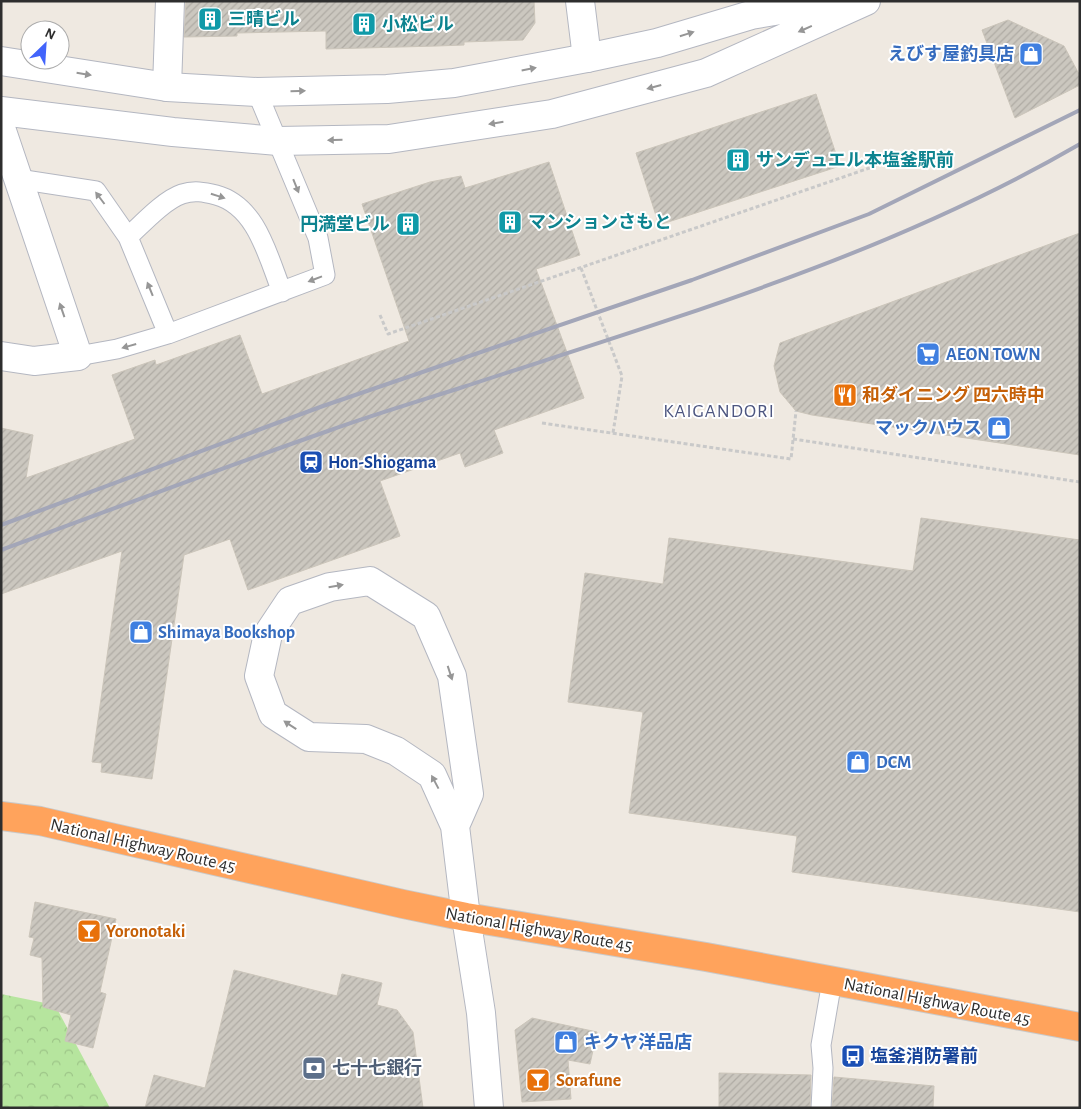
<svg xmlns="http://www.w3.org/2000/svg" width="1081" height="1109" font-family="'Alegreya Sans','Noto Sans JP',sans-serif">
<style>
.forest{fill:url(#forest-crowns)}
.building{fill:url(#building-hatch);stroke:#cbc5ba}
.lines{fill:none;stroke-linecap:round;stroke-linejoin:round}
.lane-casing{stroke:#b4b7c1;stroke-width:21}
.street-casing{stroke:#b4b7c1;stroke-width:30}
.secondary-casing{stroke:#b4b7c1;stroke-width:30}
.highway-casing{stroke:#c9c9c9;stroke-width:30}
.path{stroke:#c9c9c9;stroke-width:3;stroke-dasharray:4 2.5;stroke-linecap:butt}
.lane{stroke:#fff;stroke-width:19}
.street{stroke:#fff;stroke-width:28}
.secondary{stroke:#fff;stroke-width:28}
.highway{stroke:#ffa35c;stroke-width:28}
.rail{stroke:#a3a6b8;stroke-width:4}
.oneway{fill:#969696}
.labels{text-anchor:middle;stroke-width:4;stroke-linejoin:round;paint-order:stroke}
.culture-label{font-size:18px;font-weight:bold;fill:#0d838f;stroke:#fff;text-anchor:start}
.shop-label{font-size:18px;font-weight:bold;fill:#366cbe;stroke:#fff;text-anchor:start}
.food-label{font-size:18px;font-weight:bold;fill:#c56008;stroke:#fff;text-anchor:start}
.transit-label{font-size:18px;font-weight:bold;fill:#164399;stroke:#fff;text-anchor:start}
.street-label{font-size:18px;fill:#2e2e2e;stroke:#fff}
.service-label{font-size:18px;font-weight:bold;fill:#4e5e75;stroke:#fff;text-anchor:start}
.neighbourhood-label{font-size:19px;letter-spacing:1px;fill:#4d5680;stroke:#fff}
</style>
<defs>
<pattern id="forest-crowns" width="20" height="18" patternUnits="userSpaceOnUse" patternTransform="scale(1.25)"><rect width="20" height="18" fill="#b6e59e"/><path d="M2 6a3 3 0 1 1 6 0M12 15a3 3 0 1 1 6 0" fill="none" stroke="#9dc588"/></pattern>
<pattern id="building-hatch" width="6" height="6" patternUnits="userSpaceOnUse" patternTransform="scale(1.25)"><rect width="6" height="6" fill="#cbc7bf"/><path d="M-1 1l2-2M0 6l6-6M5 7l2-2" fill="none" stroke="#afaba4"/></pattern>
</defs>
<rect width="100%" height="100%" fill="#efe9e1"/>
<!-- forest -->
<path class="forest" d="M1 994 55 1005 110 1108H1Z"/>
<!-- building -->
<path class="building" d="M186 1H534L535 23 523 40 464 42V45L437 46 326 49V31L237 33V36L184 37Z
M1008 20 1064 46 1080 76V85L1015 118 982 30Z
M816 94 840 166 659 225 636 153Z
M549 162 580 255 536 269 584 398 494 430 503 453 465 467 460 453 380 481 400 536 248 590 230 539 184 555 152 779 101 772 102 763 92 762 122 551 1 594V428L33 435 26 478 135 439 112 375 155 360 156 365 240 335 262 394 409 341 362 204 430 182 461 176 465 188Z
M1080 233V455L812 415 796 411 780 392 774 366 780 343Z
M921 518 1080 540V912L792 872 797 836 629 813 643 712 568 702 585 573 663 584 669 538 913 571Z
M35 902 116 919 100 992 106 994 93 1048 65 1041 71 1015 43 1007 42 958 30 955 34 938 29 937Z
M234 970 337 996 342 974 382 983 377 1005 397 1010 413 1032 423 1108H145L154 1075 205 1088Z
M532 1018 597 1032 590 1064 568 1060 571 1099 522 1102 515 1030Z
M719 1073 811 1075 810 1108H719Z
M834 1077 934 1086 933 1108H832Z"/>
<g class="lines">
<!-- lane casing -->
<g class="lane-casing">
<path id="lane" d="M18 179 96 191 128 237
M168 334 128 237C142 224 164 200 182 194 194 190 204 192 216 195 257 206 268 257 282 292
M78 356 117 349 168 334 325 275 318 238 257 92
M821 1108 823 1068 821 1045 832 981"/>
</g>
<!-- street casing -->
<g class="street-casing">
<path id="street" d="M580 1 587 58
M167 87 170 1
M1 128 78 356 34 361 1 356
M455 826 469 794 452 676 426 616 370 581 330 587 290 601 268 634 259 676 273 714 309 737 366 739 396 751 432 775 455 826 466 917"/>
</g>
<!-- secondary casing -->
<g class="secondary-casing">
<path id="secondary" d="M1 61 167 87 257 92 387 89 454 83 587 58 657 43 751 15 834 1
M1 111 173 132 278 141 389 139 552 114 706 73 866 1
M466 917 481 1013 489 1108"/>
</g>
<!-- highway casing -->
<g class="highway-casing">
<path id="highway" d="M1 816 40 821 403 904 466 917 706 957 1080 1027"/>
</g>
<!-- path -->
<path class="path" d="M581 268 622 376 613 433
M380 315 388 334 881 164
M542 423 791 459 796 411
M793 439 1080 482"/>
<!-- lane -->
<use href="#lane" class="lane"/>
<!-- street -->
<use href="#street" class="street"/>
<!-- secondary -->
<use href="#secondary" class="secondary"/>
<!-- highway -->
<use href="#highway" class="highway"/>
<!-- rail -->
<path class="rail" d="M1 525 323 406 692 280 869 214 1080 110
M1 550C110 510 219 469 328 431 372 415 416 402 460 388 671 319 887 256 1080 144"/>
</g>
<!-- one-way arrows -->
<defs><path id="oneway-solid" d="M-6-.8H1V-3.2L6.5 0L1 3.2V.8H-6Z" transform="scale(1.25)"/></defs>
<g class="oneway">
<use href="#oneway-solid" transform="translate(805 29) rotate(156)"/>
<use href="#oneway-solid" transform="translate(687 34) rotate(-17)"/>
<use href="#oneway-solid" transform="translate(529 69) rotate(-11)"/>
<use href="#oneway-solid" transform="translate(84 74) rotate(9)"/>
<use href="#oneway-solid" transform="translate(654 87) rotate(165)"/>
<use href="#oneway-solid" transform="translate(298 91) rotate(-2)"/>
<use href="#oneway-solid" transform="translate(496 123) rotate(171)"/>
<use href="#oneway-solid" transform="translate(335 140) rotate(179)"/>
<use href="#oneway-solid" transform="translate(296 186) rotate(68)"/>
<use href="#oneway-solid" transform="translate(218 196) rotate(18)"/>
<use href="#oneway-solid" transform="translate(100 198) rotate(-127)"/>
<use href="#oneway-solid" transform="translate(315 279) rotate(159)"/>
<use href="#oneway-solid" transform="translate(150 289) rotate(-112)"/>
<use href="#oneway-solid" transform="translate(62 310) rotate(-109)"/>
<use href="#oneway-solid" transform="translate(129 346) rotate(164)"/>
<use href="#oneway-solid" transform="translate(336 586) rotate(-10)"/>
<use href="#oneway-solid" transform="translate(450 673) rotate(72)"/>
<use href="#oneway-solid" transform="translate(290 725) rotate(-147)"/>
<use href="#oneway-solid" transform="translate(435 782) rotate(-118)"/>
</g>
<!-- icons -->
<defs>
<g id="building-square" transform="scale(1.25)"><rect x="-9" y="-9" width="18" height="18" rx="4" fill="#0f9aa8" stroke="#fff"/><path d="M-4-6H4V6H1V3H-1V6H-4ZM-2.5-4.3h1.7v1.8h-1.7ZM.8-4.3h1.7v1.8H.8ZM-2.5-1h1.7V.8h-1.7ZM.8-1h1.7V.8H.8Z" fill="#fff"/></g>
<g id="shop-square" transform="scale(1.25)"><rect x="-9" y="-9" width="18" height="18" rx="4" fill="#3f7fe0" stroke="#fff"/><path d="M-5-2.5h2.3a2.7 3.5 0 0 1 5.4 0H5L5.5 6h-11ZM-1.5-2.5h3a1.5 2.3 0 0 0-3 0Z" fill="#fff"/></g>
<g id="supermarket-square" transform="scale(1.25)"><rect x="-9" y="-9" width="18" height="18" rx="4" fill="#3f7fe0" stroke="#fff"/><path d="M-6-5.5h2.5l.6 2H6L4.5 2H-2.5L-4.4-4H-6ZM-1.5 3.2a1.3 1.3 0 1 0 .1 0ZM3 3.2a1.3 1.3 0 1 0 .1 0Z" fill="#fff"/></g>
<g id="restaurant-square" transform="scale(1.25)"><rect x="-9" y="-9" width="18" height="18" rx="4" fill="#e8710a" stroke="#fff"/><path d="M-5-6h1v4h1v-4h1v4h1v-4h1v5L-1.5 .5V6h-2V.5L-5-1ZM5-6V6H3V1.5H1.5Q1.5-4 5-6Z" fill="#fff"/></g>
<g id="station-square" transform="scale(1.25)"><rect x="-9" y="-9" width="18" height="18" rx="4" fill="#1a4fb4" stroke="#fff"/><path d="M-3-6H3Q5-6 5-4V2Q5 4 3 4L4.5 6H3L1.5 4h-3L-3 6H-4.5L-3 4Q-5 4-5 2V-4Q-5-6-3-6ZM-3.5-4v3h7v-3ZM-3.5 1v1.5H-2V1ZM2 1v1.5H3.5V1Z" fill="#fff"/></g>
<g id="bar-square" transform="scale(1.25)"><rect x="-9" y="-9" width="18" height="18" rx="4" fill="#e8710a" stroke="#fff"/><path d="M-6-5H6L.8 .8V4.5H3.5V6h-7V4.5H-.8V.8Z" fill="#fff"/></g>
<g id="bus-square" transform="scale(1.25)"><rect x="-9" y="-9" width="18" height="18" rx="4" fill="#1a4fb4" stroke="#fff"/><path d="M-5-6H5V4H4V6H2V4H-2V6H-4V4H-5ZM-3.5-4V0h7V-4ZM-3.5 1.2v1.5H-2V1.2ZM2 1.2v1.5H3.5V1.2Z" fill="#fff"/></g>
<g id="bank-square" transform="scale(1.25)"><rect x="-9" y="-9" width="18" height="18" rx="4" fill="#5c6f8a" stroke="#fff"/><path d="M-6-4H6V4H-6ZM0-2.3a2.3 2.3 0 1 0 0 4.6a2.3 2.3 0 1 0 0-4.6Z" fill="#fff"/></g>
</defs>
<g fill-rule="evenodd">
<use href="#building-square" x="210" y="19"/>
<use href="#building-square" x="364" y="24"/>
<use href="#shop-square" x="1031" y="54"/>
<use href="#building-square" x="738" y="160"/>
<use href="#building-square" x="510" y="222"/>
<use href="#building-square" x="408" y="224"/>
<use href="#supermarket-square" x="928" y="354"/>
<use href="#restaurant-square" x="845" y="395"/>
<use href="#shop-square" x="999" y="428"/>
<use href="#station-square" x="311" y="462"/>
<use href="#shop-square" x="141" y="632"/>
<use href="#shop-square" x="858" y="762"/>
<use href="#bar-square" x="89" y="931"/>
<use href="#shop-square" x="566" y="1042"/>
<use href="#bus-square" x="853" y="1056"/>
<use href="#bank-square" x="314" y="1068"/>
<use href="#bar-square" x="538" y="1080"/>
</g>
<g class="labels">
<!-- culture labels -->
<g class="culture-label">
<text x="228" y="25">三晴ビル</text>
<text x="382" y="30">小松ビル</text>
<text x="756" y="166">サンデュエル本塩釜駅前</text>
<text x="528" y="228">マンションさもと</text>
<text x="390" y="230" text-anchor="end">円満堂ビル</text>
</g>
<!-- shop labels -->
<g class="shop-label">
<text x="1014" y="60" text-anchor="end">えびす屋釣具店</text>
<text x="946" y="360">AEON TOWN</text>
<text x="982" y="434" text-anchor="end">マックハウス</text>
<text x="158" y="638">Shimaya Bookshop</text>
<text x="876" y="768">DCM</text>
<text x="584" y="1048">キクヤ洋品店</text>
</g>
<!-- food labels -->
<g class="food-label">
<text x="862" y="401">和ダイニング 四六時中</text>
<text x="106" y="937">Yoronotaki</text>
<text x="556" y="1086">Sorafune</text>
</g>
<!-- transit labels -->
<g class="transit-label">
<text x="328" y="468">Hon-Shiogama</text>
<text x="870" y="1062">塩釜消防署前</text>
</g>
<!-- street labels -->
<g class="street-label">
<text transform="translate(143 845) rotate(13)" y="6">National Highway Route 45</text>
<text transform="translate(539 929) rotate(10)" y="6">National Highway Route 45</text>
<text transform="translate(937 1001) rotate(11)" y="6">National Highway Route 45</text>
</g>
<!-- service labels -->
<g class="service-label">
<text x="332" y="1074">七十七銀行</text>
</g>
<!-- neighbourhood labels -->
<g class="neighbourhood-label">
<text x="719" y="417">KAIGANDORI</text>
</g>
</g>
<!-- border -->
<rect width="1081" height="1109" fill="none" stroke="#2e2e2e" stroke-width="5"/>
<!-- north arrow -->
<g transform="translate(45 45) rotate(25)"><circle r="24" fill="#ffffff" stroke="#ababab"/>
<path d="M0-4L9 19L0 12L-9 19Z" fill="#4264fb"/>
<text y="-8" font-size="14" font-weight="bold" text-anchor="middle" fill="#2e2e2e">N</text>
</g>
</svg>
